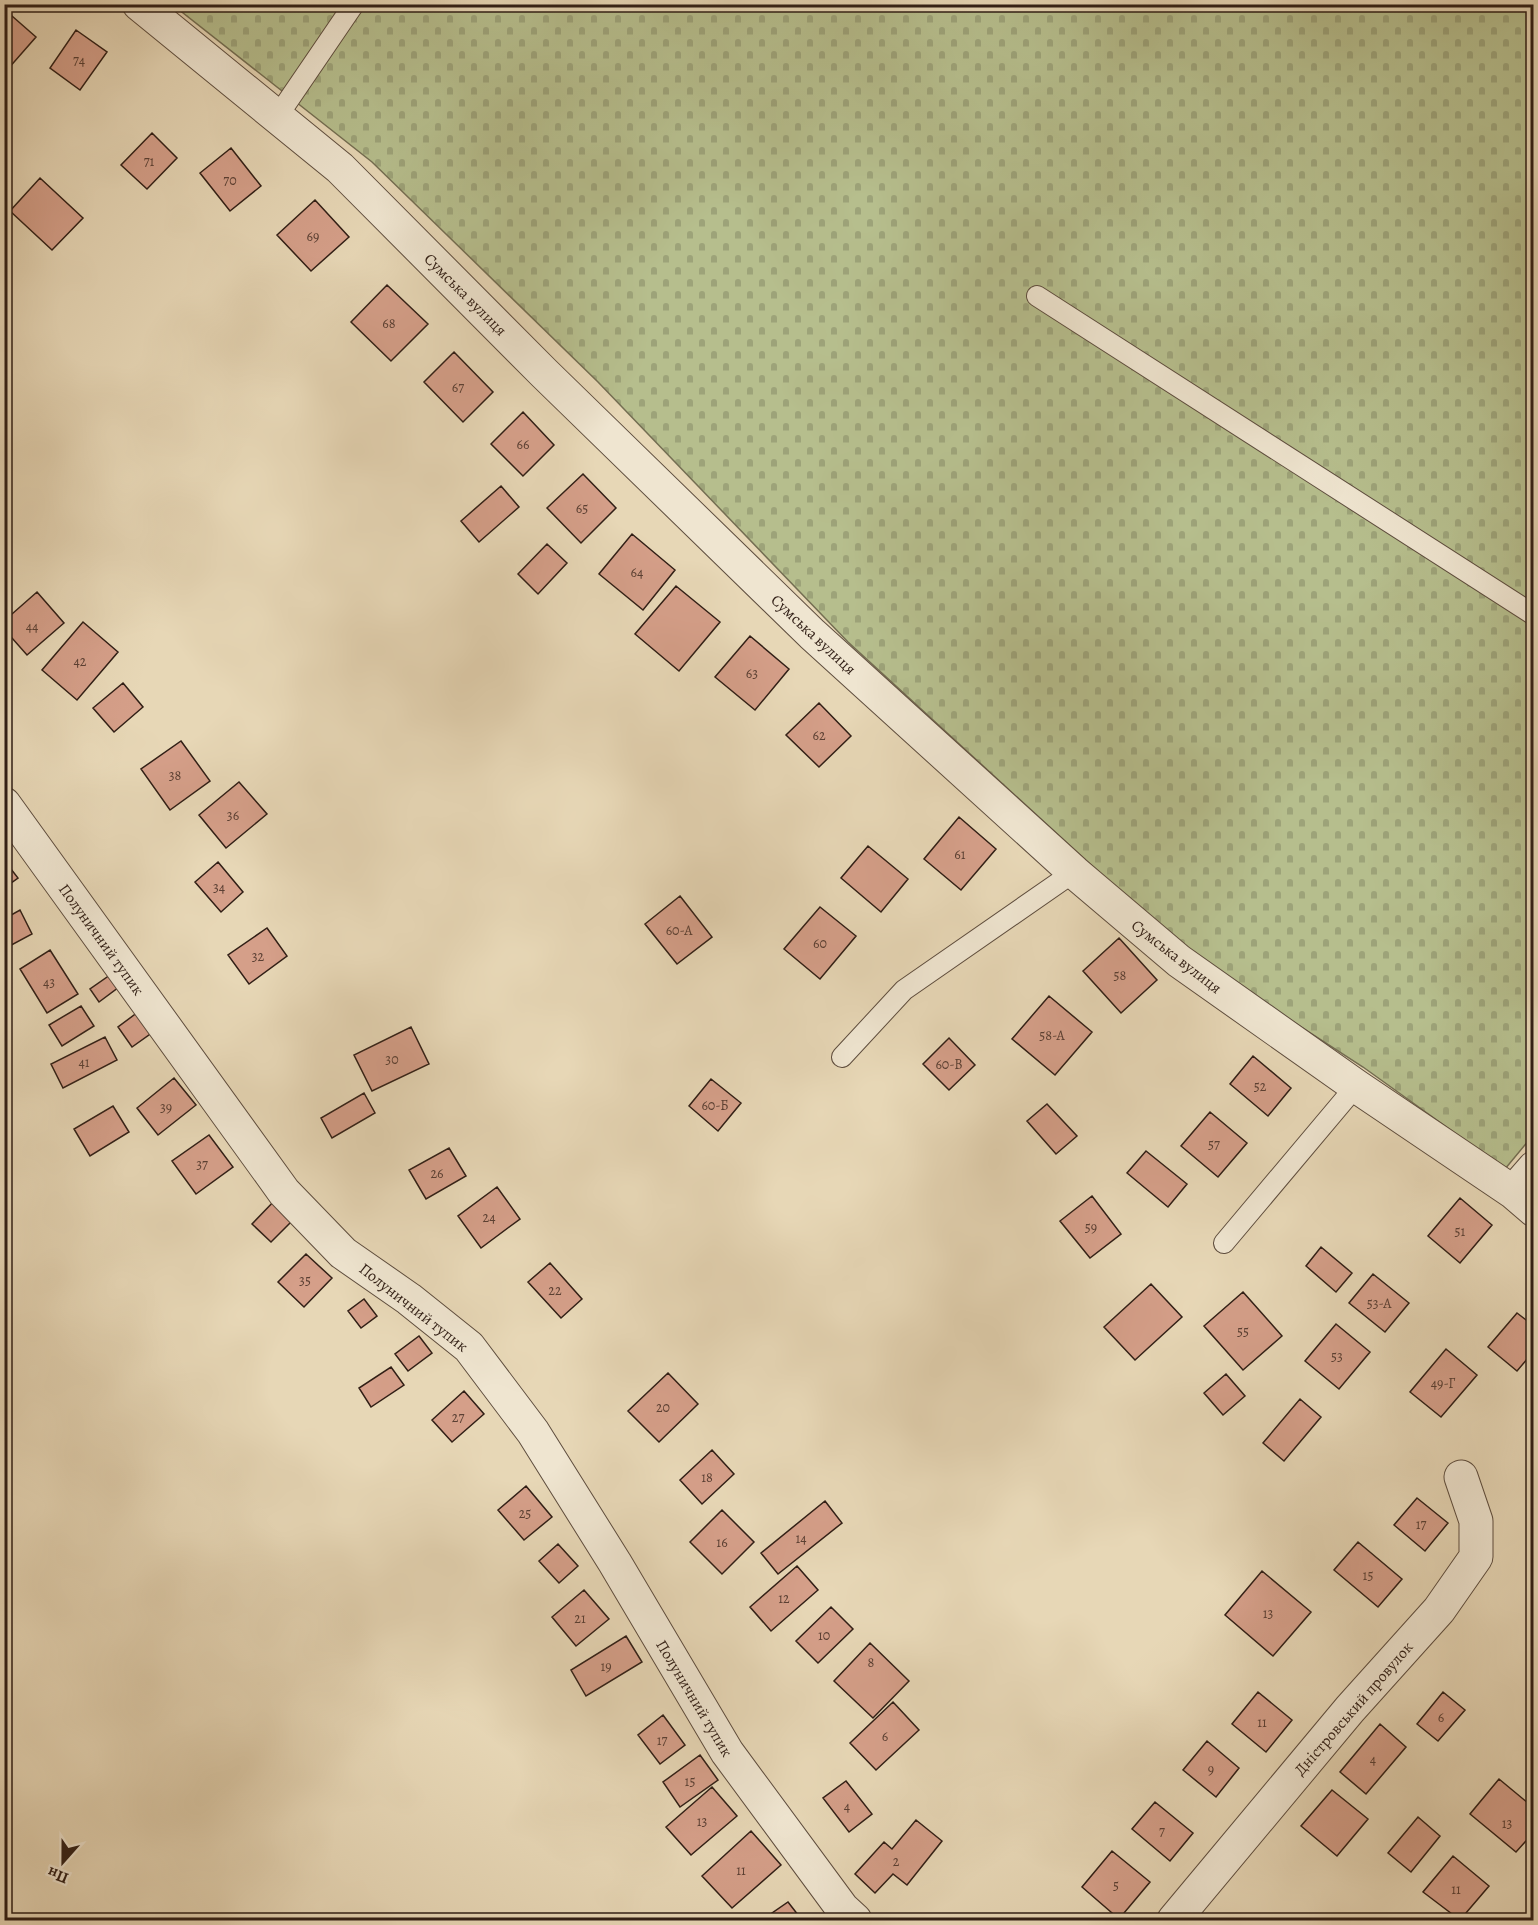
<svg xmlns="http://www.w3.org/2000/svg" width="1538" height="1925" font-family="Alegreya,serif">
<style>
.cemetery{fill:url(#cemetery-stones);stroke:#746e52;stroke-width:1.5}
.building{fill:#d59f89;stroke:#311f16;stroke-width:1.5}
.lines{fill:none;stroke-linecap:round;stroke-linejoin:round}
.service-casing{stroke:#5e4d3e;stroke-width:22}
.minor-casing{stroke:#5e4d3e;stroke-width:35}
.service{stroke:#efe5d0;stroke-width:20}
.minor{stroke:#efe5d0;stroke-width:33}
.labels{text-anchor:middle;stroke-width:5;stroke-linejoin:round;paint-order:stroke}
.number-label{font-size:14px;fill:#5a3f33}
.street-label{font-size:16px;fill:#311f16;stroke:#efe5d0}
</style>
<defs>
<pattern id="cemetery-stones" width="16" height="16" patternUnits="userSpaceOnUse" patternTransform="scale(1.5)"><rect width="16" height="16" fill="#b6be8d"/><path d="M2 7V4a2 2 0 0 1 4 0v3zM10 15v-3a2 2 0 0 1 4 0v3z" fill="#9da379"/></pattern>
</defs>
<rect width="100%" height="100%" fill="#e7d7b6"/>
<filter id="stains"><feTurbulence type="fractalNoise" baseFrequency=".00333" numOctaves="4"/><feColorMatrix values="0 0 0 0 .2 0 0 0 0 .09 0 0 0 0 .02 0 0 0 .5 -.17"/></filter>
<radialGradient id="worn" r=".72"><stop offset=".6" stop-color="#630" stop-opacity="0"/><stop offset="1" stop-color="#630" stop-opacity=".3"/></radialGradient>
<!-- cemetery -->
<path class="cemetery" d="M173 5H1533L1534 1134 1505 1169 1363 1067 1187 953 848 642 598 382 372 162Z"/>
<!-- building -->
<path class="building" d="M4 9 36 37 8 69 4 65Z
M76 30 107 52 80 90 50 68Z
M152 133 177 158 147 189 121 165Z
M231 148 261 186 230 211 200 173Z
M40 178 83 218 52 250 10 211Z
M315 200 349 237 311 271 277 235Z
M387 285 428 324 391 361 351 322Z
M454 352 493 392 463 422 424 382Z
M523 412 554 445 523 476 491 444Z
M583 474 616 508 581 543 547 508Z
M501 486 519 507 479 542 461 521Z
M632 534 675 570 643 610 599 574Z
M547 544 567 563 538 594 518 574Z
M676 586 720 622 679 671 635 634Z
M37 592 64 623 27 655 4 629V621Z
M83 622 118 652 77 700 42 670Z
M750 636 789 669 755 710 715 677Z
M123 683 143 707 114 732 93 708Z
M819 703 851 736 819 767 786 735Z
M181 741 210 781 170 810 141 769Z
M239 782 267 814 226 848 199 815Z
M959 817 996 849 961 890 924 859Z
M868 846 908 879 881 912 841 878Z
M4 860 18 878 4 888Z
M218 862 243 892 221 912 195 882Z
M680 896 712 937 677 964 645 924Z
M820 907 856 936 820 979 784 949Z
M20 910 32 934 4 949V919Z
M267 928 287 956 249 984 228 955Z
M1119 938 1157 980 1121 1013 1083 971Z
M50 950 78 994 47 1013 20 969Z
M110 975 119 987 99 1002 90 989Z
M1049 996 1092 1032 1055 1075 1012 1039Z
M81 1006 94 1026 62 1046 49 1025Z
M138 1012 153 1032 132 1047 118 1027Z
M411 1027 429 1064 372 1091 354 1055Z
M105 1037 117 1060 63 1088 51 1064Z
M949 1038 975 1065 949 1090 923 1064Z
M1253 1056 1291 1088 1268 1116 1230 1084Z
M174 1078 196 1105 158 1135 137 1108Z
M711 1079 741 1103 718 1131 689 1106Z
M364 1093 375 1113 332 1138 321 1118Z
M1047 1104 1077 1136 1056 1154 1027 1121Z
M113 1106 129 1132 90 1156 74 1129Z
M1210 1112 1247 1143 1218 1177 1181 1146Z
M209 1135 233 1167 196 1194 172 1161Z
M449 1148 466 1176 426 1199 409 1170Z
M1146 1151 1187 1184 1168 1207 1127 1173Z
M497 1187 520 1219 481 1248 458 1216Z
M1092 1196 1121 1234 1090 1258 1060 1221Z
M277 1198 296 1217 271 1242 252 1224Z
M1460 1198 1492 1225 1460 1263 1428 1236Z
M1321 1247 1352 1273 1336 1292 1306 1266Z
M306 1254 332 1278 304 1307 278 1282Z
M550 1263 582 1299 561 1318 528 1282Z
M1373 1274 1409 1303 1385 1332 1349 1303Z
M1151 1284 1182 1317 1135 1360 1104 1327Z
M1243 1292 1282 1336 1243 1370 1204 1326Z
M364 1299 377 1316 361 1328 348 1311Z
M1517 1313 1534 1326V1351L1517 1371 1488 1347Z
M1336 1324 1370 1352 1339 1389 1305 1361Z
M419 1336 432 1353 408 1371 395 1354Z
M1446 1349 1477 1375 1441 1417 1410 1392Z
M391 1367 404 1385 371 1407 359 1388Z
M668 1373 698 1404 659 1442 628 1411Z
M1226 1374 1245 1396 1223 1415 1204 1393Z
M464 1391 484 1414 452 1442 432 1420Z
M1300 1399 1321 1417 1284 1461 1263 1443Z
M712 1450 734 1474 702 1504 680 1480Z
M526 1486 552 1517 524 1540 498 1510Z
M1417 1498 1448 1523 1425 1551 1394 1525Z
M825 1501 842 1523 778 1574 761 1553Z
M722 1510 754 1542 722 1574 690 1542Z
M1358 1542 1402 1579 1378 1607 1334 1570Z
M558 1544 578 1566 559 1583 539 1561Z
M797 1566 818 1590 771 1631 750 1607Z
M1262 1571 1311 1612 1273 1656 1225 1615Z
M584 1590 609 1619 576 1646 552 1617Z
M831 1607 853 1629 818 1663 796 1641Z
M626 1636 642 1662 586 1696 571 1670Z
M870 1643 909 1681 873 1718 834 1681Z
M1258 1692 1292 1720 1266 1752 1232 1724Z
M1443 1692 1465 1710 1438 1741 1417 1724Z
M893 1702 919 1730 876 1770 850 1743Z
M663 1715 685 1745 660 1764 638 1735Z
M1380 1724 1406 1747 1366 1794 1340 1772Z
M1207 1741 1239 1768 1216 1797 1183 1770Z
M700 1755 718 1780 680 1807 663 1782Z
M1499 1779 1534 1808V1832L1516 1852 1470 1814Z
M846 1781 872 1814 849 1832 823 1798Z
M712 1787 737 1816 691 1855 666 1827Z
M1332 1790 1368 1819 1337 1856 1301 1826Z
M1155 1802 1193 1833 1170 1861 1132 1829Z
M1418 1817 1440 1836 1411 1872 1388 1853Z
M916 1820 942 1841 907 1885 893 1874 875 1893 855 1874 884 1842 892 1849Z
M751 1831 781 1865 732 1908 702 1876Z
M1112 1851 1150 1882 1119 1919 1082 1887Z
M1453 1856 1489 1886 1460 1920 1423 1892Z
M788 1902 802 1920H762Z"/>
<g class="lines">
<!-- service casing -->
<g class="service-casing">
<path id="service" d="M277 117 354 4
M1037 296 1534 615
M842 1057 904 990 1074 872
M1224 1243 1356 1086"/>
</g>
<!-- minor casing -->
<g class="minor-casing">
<path id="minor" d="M139 4 340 168 544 373 812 634 1074 872 1179 961 1356 1086 1513 1192 1534 1210
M4 804 284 1192 343 1253 409 1299 469 1347 533 1432 615 1563 727 1752 842 1908 855 1920
M1513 1192 1534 1168
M1174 1920 1350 1709 1439 1610 1476 1557V1521L1461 1477"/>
</g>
<!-- service -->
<use href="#service" class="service"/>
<!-- minor -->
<use href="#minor" class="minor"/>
</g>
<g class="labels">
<!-- number labels -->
<g class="number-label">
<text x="79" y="65">74</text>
<text x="149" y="166">71</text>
<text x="230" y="185">70</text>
<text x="313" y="241">69</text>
<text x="389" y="328">68</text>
<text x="458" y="392">67</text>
<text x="523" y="449">66</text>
<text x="582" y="513">65</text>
<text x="637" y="577">64</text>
<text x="32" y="631">44</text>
<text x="80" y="666">42</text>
<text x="752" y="678">63</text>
<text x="819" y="740">62</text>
<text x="175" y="780">38</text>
<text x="233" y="820">36</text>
<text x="960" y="859">61</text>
<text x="219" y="892">34</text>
<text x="679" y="935">60-А</text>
<text x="820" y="948">60</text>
<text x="258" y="961">32</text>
<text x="1120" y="980">58</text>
<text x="49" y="987">43</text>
<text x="1052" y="1040">58-А</text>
<text x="392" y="1064">30</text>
<text x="84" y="1067">41</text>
<text x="949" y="1069">60-В</text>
<text x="1260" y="1091">52</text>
<text x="715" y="1110">60-Б</text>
<text x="166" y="1112">39</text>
<text x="1214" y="1149">57</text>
<text x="202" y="1169">37</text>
<text x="437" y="1178">26</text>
<text x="489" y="1222">24</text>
<text x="1091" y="1232">59</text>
<text x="1460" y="1236">51</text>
<text x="305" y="1285">35</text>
<text x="555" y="1295">22</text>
<text x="1379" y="1308">53-А</text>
<text x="1243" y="1336">55</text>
<text x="1337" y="1361">53</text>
<text x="1443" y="1388">49-Г</text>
<text x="663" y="1412">20</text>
<text x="458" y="1422">27</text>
<text x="707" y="1482">18</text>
<text x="525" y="1518">25</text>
<text x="1421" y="1529">17</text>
<text x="801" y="1543">14</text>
<text x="722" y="1547">16</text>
<text x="1368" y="1580">15</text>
<text x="784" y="1603">12</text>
<text x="1268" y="1618">13</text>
<text x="580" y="1623">21</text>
<text x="824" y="1640">10</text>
<text x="871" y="1667">8</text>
<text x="606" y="1671">19</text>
<text x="1441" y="1722">6</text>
<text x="1262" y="1727">11</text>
<text x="885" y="1741">6</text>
<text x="662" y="1745">17</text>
<text x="1373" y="1764">4</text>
<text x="1211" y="1774">9</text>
<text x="690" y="1786">15</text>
<text x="847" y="1811">4</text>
<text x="702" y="1826">13</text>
<text x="1507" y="1828">13</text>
<text x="1162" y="1836">7</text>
<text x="896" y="1866">2</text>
<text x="741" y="1875">11</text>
<text x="1116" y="1890">5</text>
<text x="1456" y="1894">11</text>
</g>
<!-- street labels -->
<g class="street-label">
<text transform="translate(466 294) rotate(45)" y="6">Сумська вулиця</text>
<text transform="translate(814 634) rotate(43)" y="6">Сумська вулиця</text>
<text transform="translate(102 939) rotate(54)" y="6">Полуничний тупик</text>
<text transform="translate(1177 956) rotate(38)" y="6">Сумська вулиця</text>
<text transform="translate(414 1307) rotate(38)" y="6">Полуничний тупик</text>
<text transform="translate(695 1698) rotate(59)" y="6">Полуничний тупик</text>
<text transform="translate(1353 1708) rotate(-49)" y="6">Дністровський провулок</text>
</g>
</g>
<!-- margin -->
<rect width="1538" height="1925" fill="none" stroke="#e7d7b6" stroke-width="24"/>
<rect x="6" y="6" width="1526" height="1913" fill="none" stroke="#311f16" stroke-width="3"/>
<rect x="12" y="12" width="1514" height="1901" fill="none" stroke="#311f16" stroke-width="1.5"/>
<!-- north arrow -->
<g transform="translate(63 1862) rotate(201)" stroke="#efe5d0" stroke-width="4.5" paint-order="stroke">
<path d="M0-4.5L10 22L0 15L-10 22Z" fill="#311f16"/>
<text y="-9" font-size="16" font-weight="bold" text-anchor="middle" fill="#311f16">Пн</text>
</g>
<rect width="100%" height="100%" filter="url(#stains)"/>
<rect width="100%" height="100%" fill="url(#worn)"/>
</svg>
